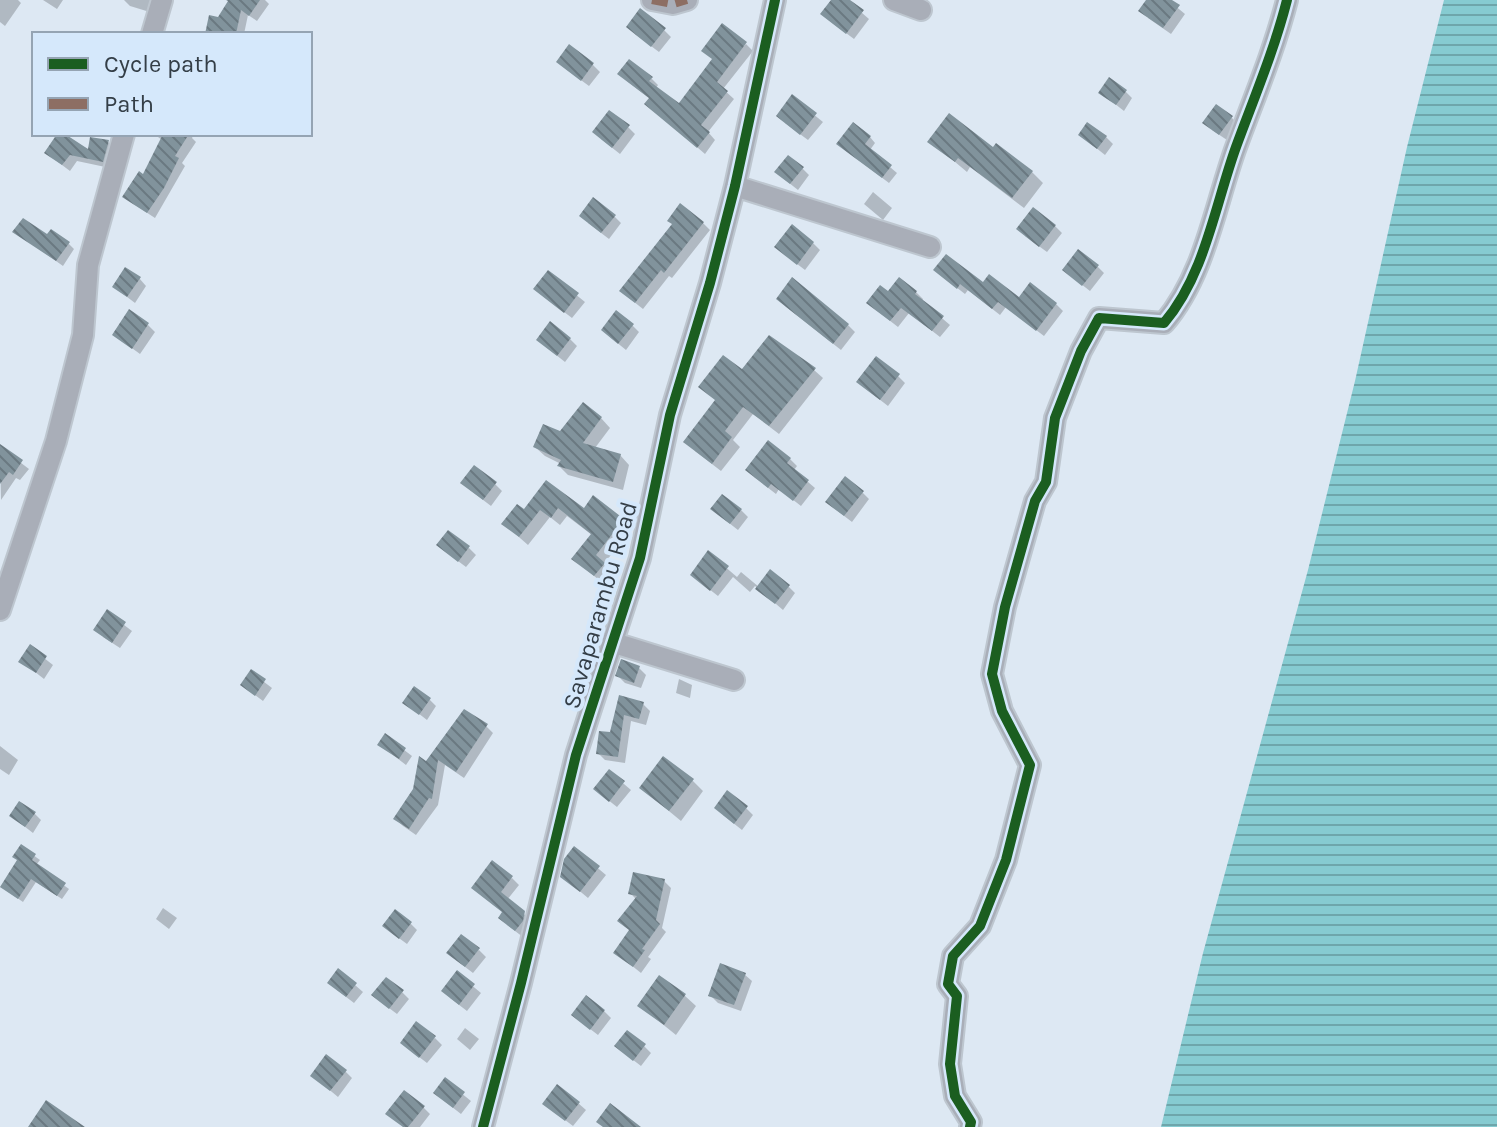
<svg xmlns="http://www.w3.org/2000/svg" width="1497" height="1127" font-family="Karla,sans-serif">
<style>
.water{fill:url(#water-rules)}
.shadow{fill:#0003}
.building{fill:url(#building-back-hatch)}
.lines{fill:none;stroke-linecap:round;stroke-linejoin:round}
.minor-casing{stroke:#bdc6cf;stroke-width:24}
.minor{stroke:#a9aeb8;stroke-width:20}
.quiet{stroke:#8d6e63;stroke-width:8;stroke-dasharray:16 8;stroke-linecap:butt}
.cycleway-casing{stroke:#d5e8fb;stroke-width:15}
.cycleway{stroke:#1b5e20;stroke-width:10}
.labels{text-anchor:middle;stroke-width:8;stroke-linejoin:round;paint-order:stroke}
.street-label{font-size:24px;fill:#343e47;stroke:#d5e8fb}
</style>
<defs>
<pattern id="water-rules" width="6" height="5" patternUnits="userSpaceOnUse" patternTransform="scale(2)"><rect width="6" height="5" fill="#86cbd1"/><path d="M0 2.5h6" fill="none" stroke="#6ea6ab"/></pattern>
<pattern id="building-back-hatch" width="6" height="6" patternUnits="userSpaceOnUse" patternTransform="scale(2)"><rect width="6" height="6" fill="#81939c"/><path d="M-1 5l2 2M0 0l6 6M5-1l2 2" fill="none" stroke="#6a7981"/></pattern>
</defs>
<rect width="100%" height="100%" fill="#dde8f3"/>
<!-- water -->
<path class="water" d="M1444 0H1497V1127H1161L1203 953 1308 570 1355 381 1407 147Z"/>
<!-- shadow -->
<path class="shadow" d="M0 0H18L21 3 5 26 0 22Z
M43 0H63L57 9Z
M124 0H158L153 13 130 6Z
M231 0H265L269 4 257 21 248 15 244 34H207Z
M834 0H847L869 19 854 39 830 21Z
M1148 0H1168L1185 14 1171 34 1148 18Z
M664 30 671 37 659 52 635 34Z
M746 44 753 51 723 89 734 99 708 132 715 140 705 154 654 110 650 99 627 81 651 78 658 85 656 88 679 106Z
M593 65 600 72 589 86 566 69Z
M1125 91 1132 98 1124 111 1101 93Z
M792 97 823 122 808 140 785 123Z
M1231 117 1238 124 1227 140 1212 130Z
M628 127 635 134 620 154 601 139Z
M59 134 89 152 108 142 115 149 110 168 77 161 70 171 46 153Z
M161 134H194L192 138 196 142 182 163 185 166 155 218 132 203 162 140 158 137Z
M1080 135 1106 137 1113 144 1105 155Z
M870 137 875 143 870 150 897 173 889 183 844 149Z
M930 141 994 149 1032 172 1043 183 1024 208 970 167 967 172Z
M802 168 809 175 798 190 784 179Z
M873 192 892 208 883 220 864 204Z
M614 216 621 223 609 239 588 223Z
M703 223 710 230 672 278 669 276 643 309 629 298 674 225Z
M1055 226 1062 233 1047 252 1025 236Z
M15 232 48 237 68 243 74 249 63 266Z
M813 243 820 250 805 270 784 254Z
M1097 266 1104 273 1090 291 1072 277Z
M548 272 585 302 572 318 543 296Z
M943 277 983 285 1019 300 1056 304 1063 311 1044 336 1006 307 1000 315 968 290 965 294Z
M139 278 146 286 135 303 114 287Z
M916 292 923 299 922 301 950 325 940 337 909 313 898 327 876 310 888 294Z
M785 306 848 325 855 332 841 350Z
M148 325 155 332 140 354 114 335Z
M632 325 639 332 626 350 610 337Z
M570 339 577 346 565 362 546 347Z
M814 370 823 378 779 434 753 414 733 440 740 447 721 471 695 451 742 372Z
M898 376 905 383 888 406 866 389Z
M601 418 610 428 595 448 620 455 629 465 623 490 568 475 559 466 561 464 545 456 535 447 561 433Z
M0 447 29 469 20 480 16 478 1 500Z
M790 459 797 466 794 470 815 488 801 506 779 489 776 494 754 477Z
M547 483 584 511 623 520 631 529 604 564 612 573 604 584 583 567 592 535 567 516 560 525 550 517 528 545 504 524 524 512Z
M495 484 502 491 491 506 470 490Z
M862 492 869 499 852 522 835 509Z
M741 510 748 517 738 530 720 516Z
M469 548 476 555 466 567 446 552Z
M709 553 737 577 741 572 759 587 788 586 795 593 783 610 755 586 750 592 733 577 718 596 700 582Z
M107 612 132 631 120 648 103 637Z
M30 647 53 665 44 679 21 661Z
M638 667 646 675 641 688 625 683 618 676Z
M251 672 272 688 263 701 242 685Z
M679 679 692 685 690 698 676 693Z
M621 698 643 704 650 711 646 725 631 721 625 763 605 760 598 753 611 734Z
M429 699 436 706 427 720 405 703Z
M486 726 493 733 464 778 445 765 438 805 416 835 403 826 396 819 415 790 426 764Z
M386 736 412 756 406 765 380 745Z
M0 746 18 760 9 775 0 769Z
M610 772 631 790 617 807 603 796Z
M692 780 703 791 681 821 641 788Z
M746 808 753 815 742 830 723 815Z
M34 813 41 820 33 833 11 816Z
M22 847 40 860 36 865 69 889 62 899 36 882 23 902 7 891 19 861Z
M575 849 606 875 588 898 570 883Z
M512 878 519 885 507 900 531 920 523 937 507 925 504 913 481 895Z
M664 881 671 888 662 928 666 932 648 957 651 959 641 973 616 953 631 931 637 900 630 893Z
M163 908 177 918 169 929 156 919Z
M410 923 417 930 407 944 392 933Z
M479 950 486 957 473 973 456 960Z
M339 971 363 992 354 1003 337 990Z
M457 973 481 993 467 1011 450 998Z
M744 974 752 981 741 1011 718 1003 711 996Z
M402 992 409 999 397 1014 381 1002Z
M684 995 696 1006 676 1035 640 1006Z
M604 1011 611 1018 598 1035 581 1022Z
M465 1028 479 1039 470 1050 457 1039Z
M435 1038 442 1045 427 1063 410 1050Z
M644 1046 651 1053 641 1066 624 1053Z
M345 1071 352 1078 338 1097 320 1082Z
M445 1080 471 1101 461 1114 443 1100Z
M578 1103 586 1110 573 1126 552 1110Z
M423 1107 430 1114 420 1127H403Z"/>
<!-- building -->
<path class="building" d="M226 0H260L249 16 241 10 236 34H205L209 15 218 17 228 1Z
M831 0H850L864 10 846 34 820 14Z
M1146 0H1172L1180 5 1163 28 1138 11Z
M640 8 666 28 651 47 626 27Z
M722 23 747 42 717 82 728 91 701 125 710 132 697 148 644 104 649 98 617 74 629 59 653 77 649 81 679 103 712 59 701 51Z
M569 44 594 63 581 81 556 62Z
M1109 77 1127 90 1116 105 1098 93Z
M792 94 817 113 800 135 776 116Z
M1216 104 1233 116 1219 135 1202 123Z
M609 110 630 125 612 148 592 132Z
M949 113 993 147 996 143 1033 171 1012 198 958 158 955 162 927 142Z
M853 122 871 136 865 144 892 165 882 178 836 144Z
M1087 122 1107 136 1097 149 1078 135Z
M57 134H65L88 149 90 137 109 140 103 162 70 155 62 165 44 153Z
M163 134H189L175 156 179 158 164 188 147 213 122 197 139 171 143 174Z
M788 155 804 167 790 184 774 172Z
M593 197 616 215 601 233 579 216Z
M680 203 704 222 664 273 661 270 635 303 619 291 672 224 667 221Z
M1033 207 1056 225 1039 247 1016 229Z
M23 218 47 234 51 229 70 242 56 261 12 232Z
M792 224 814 242 797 265 774 247Z
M1078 249 1099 265 1082 286 1062 270Z
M946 254 983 282 989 274 1019 297 1030 282 1057 303 1036 331 998 302 992 309 960 284 957 289 933 270Z
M125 267 141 277 127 297 112 287Z
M548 270 579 293 564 313 533 289Z
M792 277 849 324 833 344 776 299Z
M899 277 917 291 915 294 944 316 932 331 901 308 890 321 866 303 880 285 888 291Z
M129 309 149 323 132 349 112 335Z
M616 310 634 324 618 344 601 330Z
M550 321 571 338 557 356 536 340Z
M769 335 816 368 769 426 743 407 725 431 732 437 712 464 683 442 715 400 698 387 723 355 742 369Z
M876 356 900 374 880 400 856 382Z
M583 402 602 417 583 443 621 454 613 482 557 466 561 460 533 447 543 424 560 431Z
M768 440 791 458 787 463 809 480 793 501 771 484 768 488 745 470Z
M0 444 23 460 13 475 9 472 0 484Z
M474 465 497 482 483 500 460 483Z
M845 476 864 491 844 516 825 502Z
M546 480 584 508 593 495 624 519 596 555 605 563 594 576 571 559 591 534 558 508 551 518 540 510 519 537 501 524 517 504 524 509Z
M722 494 742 509 730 524 710 509Z
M448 530 470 546 458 562 436 545Z
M708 550 729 566 710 591 690 575Z
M770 569 790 585 775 604 755 589Z
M107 609 126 622 112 643 93 630Z
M30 644 47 656 36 673 18 662Z
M621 659 640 666 634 683 615 676Z
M251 669 266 679 255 696 240 685Z
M414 686 431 698 419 715 402 703Z
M619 695 644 702 639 719 624 715 618 757 596 754 599 731 610 732Z
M464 709 488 724 456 772 438 760 432 799 429 798 409 829 393 819 413 789 419 756 426 761Z
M385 733 406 748 399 759 377 745Z
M663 756 694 779 669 811 639 788Z
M609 769 625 781 609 802 593 789Z
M727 790 748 806 734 824 714 808Z
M19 801 36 812 25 827 9 816Z
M21 844 36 854 32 860 66 883 57 896 31 879 18 899 0 887 17 860 12 857Z
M574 846 600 866 580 892 560 877 564 859Z
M492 860 513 876 501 892 525 911 523 921 515 931 498 918 502 912 471 888Z
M633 872 665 879 656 920 660 924 642 949 645 950 633 967 613 953 629 930 617 921 637 896 628 894Z
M395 909 412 922 399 939 382 926Z
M461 934 480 948 465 967 446 953Z
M720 963 746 973 734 1005 708 996Z
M338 968 357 983 346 997 327 983Z
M457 970 475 984 459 1005 441 991Z
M659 975 686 994 664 1025 637 1006Z
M386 977 404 990 389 1009 371 995Z
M586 995 605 1010 590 1030 571 1015Z
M416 1021 436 1036 419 1058 400 1043Z
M627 1030 646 1044 633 1061 614 1046Z
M326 1054 347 1070 330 1091 310 1076Z
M445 1077 465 1092 453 1108 433 1093Z
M557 1084 580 1102 565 1121 542 1104Z
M404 1090 425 1106 408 1127H403L385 1114Z
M46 1100 85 1127H28Z
M610 1103 641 1127H603L596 1122Z"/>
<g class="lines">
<!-- minor casing -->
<g class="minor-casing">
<path id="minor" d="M652 0 673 4 687 0
M894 0 921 10
M152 34 162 0
M735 186 930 247
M0 610 56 441 83 335 88 265 124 134
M611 642 734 680
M483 1127 521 983 576 755 640 558 670 415 710 283 735 186 775 0
M970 1127 971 1122 955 1096 950 1064 957 996 948 984 953 956 980 926 1006 860 1030 765 1002 711 992 674 1005 607 1035 501 1046 482 1055 418 1081 351 1099 318 1164 323C1205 275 1215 205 1236 147 1254 98 1274 51 1287 0"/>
</g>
<!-- minor -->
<use href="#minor" class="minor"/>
<!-- quiet -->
<path class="quiet" d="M652 0 673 4 687 0"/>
<!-- cycleway casing -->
<g class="cycleway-casing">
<path id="cycleway" d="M483 1127 521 983 576 755 640 558 670 415 710 283 735 186 775 0
M970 1127 971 1122 955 1096 950 1064 957 996 948 984 953 956 980 926 1006 860 1030 765 1002 711 992 674 1005 607 1035 501 1046 482 1055 418 1081 351 1099 318 1164 323C1205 275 1215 205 1236 147 1254 98 1274 51 1287 0"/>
</g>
<!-- cycleway -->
<use href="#cycleway" class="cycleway"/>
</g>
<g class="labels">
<!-- street labels -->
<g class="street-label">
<text transform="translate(600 605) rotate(-74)" y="8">Savaparambu Road</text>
</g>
</g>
<!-- legend -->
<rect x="32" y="32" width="280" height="104" fill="#d5e8fb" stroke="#95a4b3" stroke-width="2"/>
<rect x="48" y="58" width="40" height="12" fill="#1b5e20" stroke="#95a4b3" stroke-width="2"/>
<text x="104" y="72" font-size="24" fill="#343e47">Cycle path</text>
<rect x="48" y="98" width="40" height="12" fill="#8d6e63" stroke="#95a4b3" stroke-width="2"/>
<text x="104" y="112" font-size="24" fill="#343e47">Path</text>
</svg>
